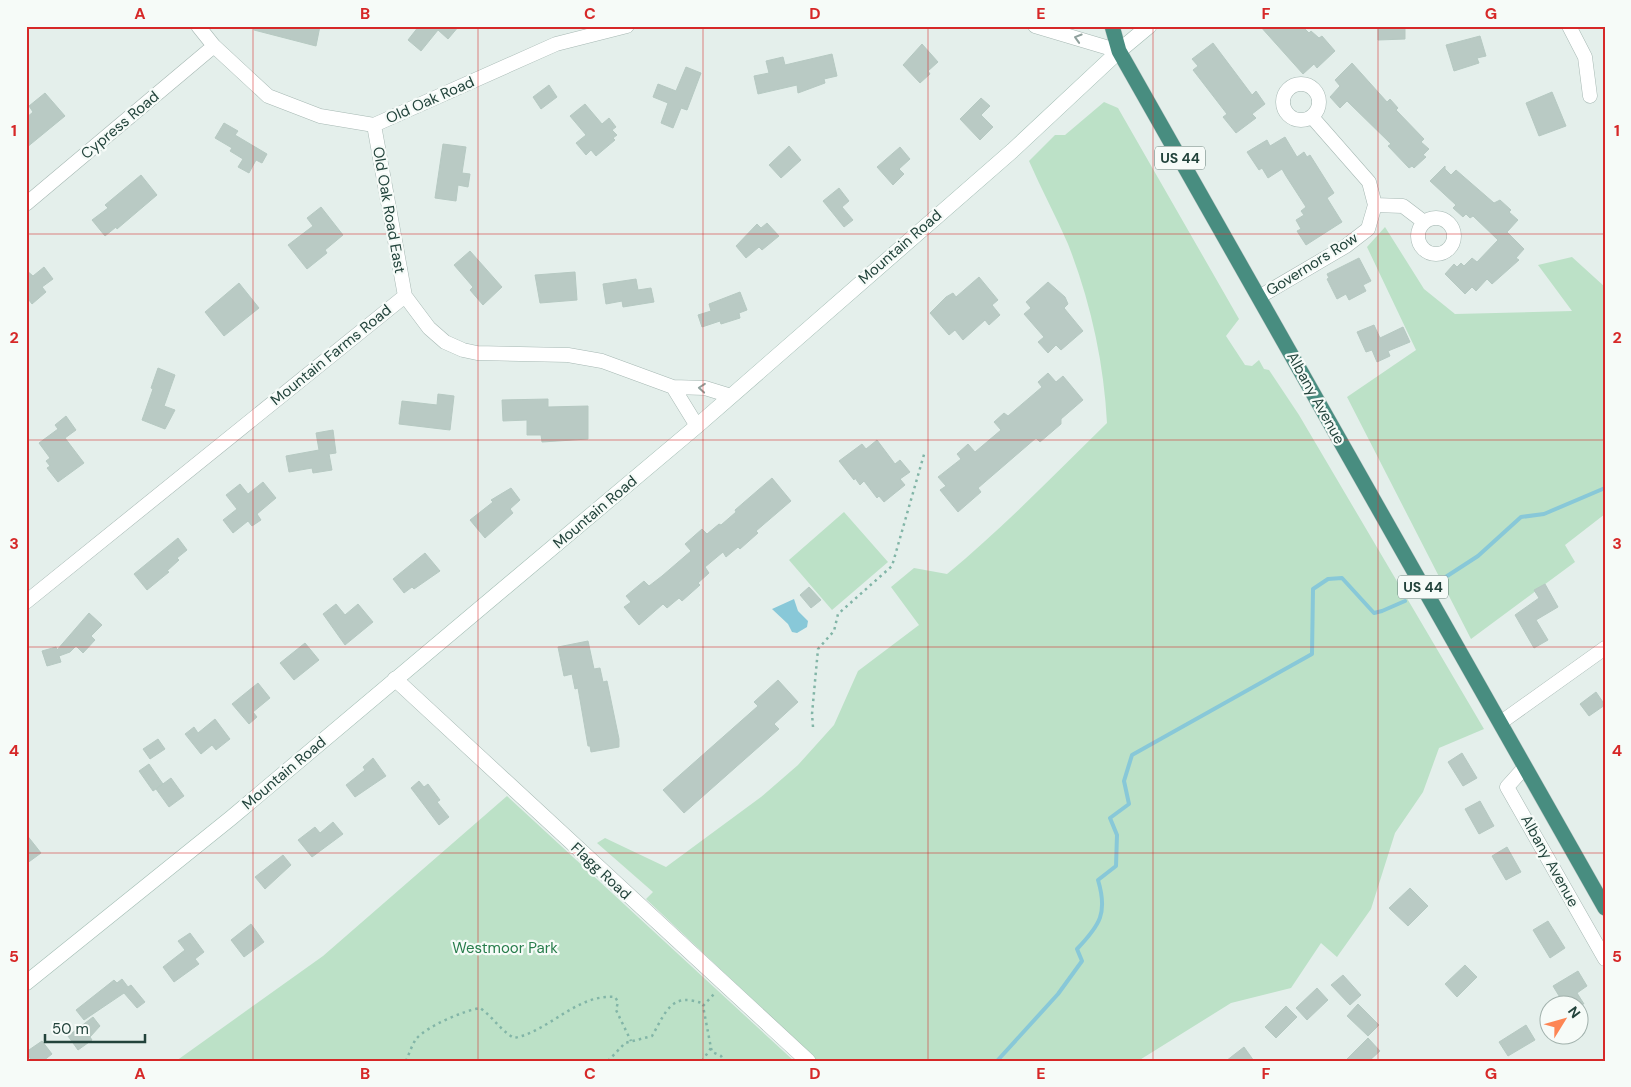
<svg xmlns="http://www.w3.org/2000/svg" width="1631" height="1087" font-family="'DM Sans',sans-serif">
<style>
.green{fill:#bce1c7}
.water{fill:#88c8d8}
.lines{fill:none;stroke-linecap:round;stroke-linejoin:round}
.stream{stroke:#88c8d8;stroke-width:4}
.building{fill:#b9cac4;stroke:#b6c9c2}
.minor-casing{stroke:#a6b8b3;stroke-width:15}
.tertiary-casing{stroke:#a6b8b3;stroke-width:16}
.secondary-casing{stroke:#a2bcb3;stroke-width:16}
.trunk-casing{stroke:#c1cac8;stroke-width:16}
.path{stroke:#82b5a7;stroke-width:2.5;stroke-dasharray:2.5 4;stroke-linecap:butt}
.minor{stroke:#fff;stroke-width:14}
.tertiary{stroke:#fff;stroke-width:15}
.secondary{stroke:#fff;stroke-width:15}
.trunk{stroke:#488d80;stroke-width:15}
.oneway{stroke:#90a19d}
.grid{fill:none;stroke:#d62828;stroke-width:1;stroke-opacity:0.55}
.labels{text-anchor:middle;stroke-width:4.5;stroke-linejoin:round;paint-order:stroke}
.shield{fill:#f6fbf8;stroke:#627a74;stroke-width:1}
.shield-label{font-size:14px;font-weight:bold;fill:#22433b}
.street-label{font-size:15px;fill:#22433b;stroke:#f6fbf8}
.park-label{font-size:15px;fill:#287d4c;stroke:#f6fbf8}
.neatline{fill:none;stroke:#d62828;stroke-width:2}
.grid-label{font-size:16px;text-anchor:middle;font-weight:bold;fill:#d62828}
</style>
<rect width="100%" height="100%" fill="#e4efeb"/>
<!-- green -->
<path class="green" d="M1104 102 1118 108 1239 319 1226 336 1245 365 1252 366 1259 360 1264 369 1269 370 1299 415 1484 729 1439 748 1423 792 1395 833 1371 909 1337 957 1321 943 1291 988 1231 1003 1138 1061H818L646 899 653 892 597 843 605 838 666 867 761 797 798 765 834 725 858 671 919 625 891 587 914 568 947 574C1004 527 1055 474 1107 423 1104 362 1090 300 1068 244 1056 216 1041 189 1029 161L1055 135H1065Z
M1385 227 1424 289 1455 314 1572 311 1538 265 1572 257 1605 287V514L1565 545 1575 562 1471 639 1347 397 1416 350 1367 247Z
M844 512 888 562 832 610 789 560Z
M507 796 794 1061H176L323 956Z"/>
<!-- water -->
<path class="water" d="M794 599 798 611 808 621 807 627 797 633 792 632 788 624 772 609Z"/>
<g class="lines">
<!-- stream -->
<path class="stream" d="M1441 580 1478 556 1521 517 1544 514 1605 488
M997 1061 1058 994 1082 961 1077 949C1100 925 1108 913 1098 880L1116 866 1117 835 1110 818 1129 804 1124 781 1132 755 1312 654 1313 589 1328 579 1342 578 1374 613 1382 611 1405 601"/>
</g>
<!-- building -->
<path class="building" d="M255 26H320L316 46 254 30Z
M419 26H459L448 39 438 30 421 51 408 40Z
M1260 26H1302L1309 33 1311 31 1319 38 1322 36 1335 51 1317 68 1314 64 1303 74Z
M1378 26H1405V39L1378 40Z
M1480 36 1486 56 1477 58 1479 63 1454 71 1446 45Z
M1213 43 1252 95 1256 91 1265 104 1252 114 1256 118 1236 133 1223 117 1227 114 1193 70 1198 66 1192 59Z
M922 44 938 62 928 71 930 74 920 83 903 65Z
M832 54 837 76 824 79 825 83 798 93 797 85 758 94 754 76 769 73 766 61 783 57 785 65Z
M1352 63 1387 102 1390 99 1398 108 1396 110 1424 139 1421 142 1429 149 1423 155 1426 157 1414 168 1412 166 1409 168 1388 146 1391 144 1347 101 1340 108 1330 97 1340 86 1335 80Z
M686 67 701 73 687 110 681 108 673 128 661 123 668 103 653 97 658 84 676 91Z
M549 85 557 97 541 109 533 97Z
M1552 92 1566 126 1539 136 1526 103Z
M45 93 65 116 26 148V118L33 112 29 106Z
M981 98 990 106 981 115 993 127 980 140 960 119Z
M585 104 602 124 609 118 616 127 612 130 617 135 613 138 615 140 596 156 591 150 586 155 576 143 586 135 570 116Z
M224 123 238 131 235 135 267 154 262 163 256 160 249 173 238 167 243 159 230 151 232 148 215 138Z
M1285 137 1297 157 1304 152 1307 157 1310 155 1334 193 1327 198 1342 222 1306 245 1297 231 1301 229 1296 220 1304 215 1301 211 1306 207 1286 176 1282 169 1268 178 1262 168 1259 170 1247 152 1267 140 1270 146Z
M443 144 466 147 462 173 470 174 468 187 458 185 456 201 435 198Z
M789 146 801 160 781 178 769 165Z
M900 147 910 159 899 169 904 174 893 185 877 167Z
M1445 166V169L1451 175 1456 170 1494 203 1500 200 1511 210 1509 212 1518 220 1507 232 1524 249 1516 258 1519 260 1492 284 1487 279 1476 291 1472 287 1465 294 1445 274 1454 264 1457 267 1461 263 1464 266 1472 258 1477 262 1498 240 1473 216 1470 218 1466 214 1463 217 1453 208 1456 205 1430 181Z
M141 175 157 195 117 229 116 227 105 236 92 220 108 208 105 205Z
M839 188 849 201 842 207 853 220 844 227 823 201Z
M321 207 343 235 325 250 327 253 307 269 288 245 313 226 307 218Z
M767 223 779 236 762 250 759 247 746 258 736 246 757 224 761 228Z
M470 251 502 287 483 305 470 290 473 287 454 265Z
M1359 258 1371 281 1363 285 1366 291 1349 300 1346 294 1337 299 1327 279 1329 278 1327 274Z
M44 267 53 279 42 287 46 292 32 304 26 296V270L33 276Z
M575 272 577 300 540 303 535 275Z
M979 277 998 300 992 305 1000 315 989 325 985 320 963 340 955 330 949 335 930 313 946 297 953 293 956 297Z
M636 279 638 290 651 288 654 302 623 307 622 301 606 304 603 284Z
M1048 282 1065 297 1068 304 1064 308 1083 331 1061 350 1056 345 1048 353 1038 342 1044 337 1024 314 1031 308 1026 302Z
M239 283 259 308 224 336 205 312Z
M740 292 747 310 739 313 740 318 721 324 720 321 702 327 698 315 711 311 709 304Z
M1374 325 1380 338 1403 327 1410 342 1388 351 1390 356 1377 362 1372 350 1366 352 1357 332Z
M158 368 175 375 164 406 175 410 165 429 142 420 153 389 151 388Z
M1048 373 1056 382 1063 376 1083 400 1061 419V424L1040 442 1036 438 978 488 981 492 958 512 940 490 946 486 938 477 961 459 957 454 968 444 975 452 1001 430 994 422 1004 413 1008 416 1042 387 1038 382Z
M438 394 454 396 450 430 399 424 402 401 437 405Z
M548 399V407L588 406V439L542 442 541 435H527V420L503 421 502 400Z
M66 416 76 430 65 438 84 463 58 482 47 468 50 466 46 461 50 458 39 443 58 429 55 425Z
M333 430 336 453 329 454 332 470 313 473 312 468 289 472 286 456 319 450 316 433Z
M877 440 895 464 900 460 910 472 900 479 905 485 884 502 879 496 877 498 864 481 860 485 855 478 854 480 839 461 862 444 866 449Z
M772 478 791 501 756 531 758 533 740 549 738 547 726 557 723 552 705 567 709 573 698 583 700 585 682 601 679 598 667 608 663 604 639 625 624 607 631 602 626 596 644 581 649 586 662 576 691 551 685 544 702 529 707 534 719 524 721 525 736 512 735 510Z
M263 482 276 498 257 514 261 520 252 526 248 521 233 533 223 520 237 509 226 495 240 484 248 494Z
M511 488 520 500 510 509 513 513 485 538 470 520 493 502 491 500Z
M178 538 187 550 177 558 179 560 167 571 169 572 147 590 134 574Z
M425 553 440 571 414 589 412 587 404 593 393 579Z
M1545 584 1558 607 1536 620 1548 640 1534 648 1515 615 1539 598 1534 590Z
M809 587 821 600 811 608 800 595Z
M336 604 345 615 358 604 373 622 345 645 323 614Z
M89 613 102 625 91 636 95 640 83 653 76 646 70 652 59 656 61 662 47 666 42 651 56 647 57 650Z
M588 641 594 669 600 668 603 682 607 681 619 739V747L591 752 590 746H588L578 688 575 689 572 674 564 676 558 647Z
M305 643 319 660 294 680 280 663Z
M778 680 798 702 774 724 779 729 684 813 663 790 758 706 754 702Z
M258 683 270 698 253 712 257 717 249 724 232 704Z
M1596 692 1605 705 1589 716 1580 704Z
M215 719 230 739 216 750 212 745 201 754 185 734 194 727 198 733Z
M158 739 165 749 150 759 143 749Z
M1462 753 1477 778 1463 786 1448 762Z
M373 758 386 776 355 797 346 785 365 770 363 767Z
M149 764 163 784 153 791 139 771Z
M171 778 184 796 169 807 156 789Z
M419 781 424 787 428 784 440 800 437 802 449 817 439 825 411 788Z
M1480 801 1494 826 1479 834 1465 809Z
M333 822 343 834 312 857 298 840 315 827 320 833Z
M26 834 41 853 26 864Z
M1507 847 1521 872 1506 880 1492 856Z
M283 855 291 865 265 889 255 877Z
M1410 888 1428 906 1408 926 1389 908Z
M1548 921 1565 948 1550 958 1533 930Z
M251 924 264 942 244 957 231 940Z
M190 933 204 952 195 959 199 964 174 982 163 967 185 950 178 941Z
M1465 965 1477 977 1457 997 1445 984Z
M1578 971 1587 986 1577 993 1584 1004H1564L1553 986Z
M1343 975 1361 995 1350 1005 1331 985Z
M122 979 128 987 131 985 145 1002 137 1008 124 993 84 1020 76 1010 114 980 117 983Z
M1317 988 1328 1000 1307 1020 1296 1008Z
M1358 1004 1379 1025 1368 1036 1347 1016Z
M1286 1006 1297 1017 1276 1038 1265 1027Z
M93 1017 100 1026 90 1037 92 1040 78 1050 68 1036Z
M1526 1025 1535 1040 1508 1056 1499 1042Z
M1368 1038 1380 1051 1369 1061H1345Z
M42 1041 52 1054 43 1061H32L26 1052Z
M1244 1047 1254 1061H1226Z"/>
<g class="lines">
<!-- minor casing -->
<g class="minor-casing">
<path id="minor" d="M198 26 214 46 268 96 320 116 374 125 556 44 627 26
M1035 26 1119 51
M1569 26 1585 57 1590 96
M1283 102a18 18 0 1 1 36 0a18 18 0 1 1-36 0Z
M374 125 405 296 429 328 445 342 463 350 477 353 568 355 602 361 673 387 705 388 731 396
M26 204 214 46
M1375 205 1403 206 1424 222
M1418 236a18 18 0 1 1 36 0a18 18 0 1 1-36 0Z
M1259 297 1346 246 1368 229 1375 205 1369 182 1312 117
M673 387 697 426
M26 602 405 296
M1500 723 1605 648
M1525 767 1507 787 1605 959"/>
</g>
<!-- tertiary casing -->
<g class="tertiary-casing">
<path id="tertiary" d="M395 679 808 1061"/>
</g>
<!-- secondary casing -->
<g class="secondary-casing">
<path id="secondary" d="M26 983 231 818 697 426 1012 151 1119 51 1149 26"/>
</g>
<!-- trunk casing -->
<g class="trunk-casing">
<path id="trunk" d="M1112 26 1119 51 1605 908"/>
</g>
<!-- path -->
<path class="path" d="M813 727 812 714 818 649 834 631 838 614 892 566 925 451
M711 1048 712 1052 721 1056 724 1061
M406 1061C409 1054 412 1045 416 1039 427 1026 463 1011 480 1008 493 1017 500 1030 514 1038 550 1031 576 994 615 997L618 1002 616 1010 631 1041
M608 1061 625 1043 652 1036C666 1012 671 991 704 1004
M702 1061 711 1048 703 1006 714 994"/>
<!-- minor -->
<use href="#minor" class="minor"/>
<!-- tertiary -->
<use href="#tertiary" class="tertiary"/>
<!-- secondary -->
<use href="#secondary" class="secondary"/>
<!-- trunk -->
<use href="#trunk" class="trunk"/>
</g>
<!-- one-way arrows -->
<defs><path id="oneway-chevron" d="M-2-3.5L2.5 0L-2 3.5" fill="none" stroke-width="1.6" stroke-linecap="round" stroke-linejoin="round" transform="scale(1.25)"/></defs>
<g class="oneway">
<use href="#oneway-chevron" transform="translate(1078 38) rotate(-163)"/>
<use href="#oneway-chevron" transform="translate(702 388) rotate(-175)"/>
</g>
<!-- grid -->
<path class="grid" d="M253 26V1061M478 26V1061M703 26V1061M928 26V1061M1153 26V1061M1378 26V1061M26 234H1605M26 440H1605M26 647H1605M26 853H1605"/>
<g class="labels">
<!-- shield labels -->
<g class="shield">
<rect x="1155" y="146.5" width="50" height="23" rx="4"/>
<rect x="1398" y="575.5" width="50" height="23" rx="4"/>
</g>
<g class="shield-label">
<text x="1180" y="163">US 44</text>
<text x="1423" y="592">US 44</text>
</g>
<!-- street labels -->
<g class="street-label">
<text transform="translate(430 100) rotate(-24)" y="5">Old Oak Road</text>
<text transform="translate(120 125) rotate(-40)" y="5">Cypress Road</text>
<text transform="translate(389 210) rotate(80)" y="5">Old Oak Road East</text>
<text transform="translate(900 247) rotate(-41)" y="5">Mountain Road</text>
<text transform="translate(1312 264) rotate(-32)" y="5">Governors Row</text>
<text transform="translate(331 355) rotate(-39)" y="5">Mountain Farms Road</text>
<text transform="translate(1316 398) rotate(61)" y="5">Albany Avenue</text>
<text transform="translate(595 512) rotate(-40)" y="5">Mountain Road</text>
<text transform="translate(284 773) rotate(-40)" y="5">Mountain Road</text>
<text transform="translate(1550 861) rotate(61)" y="5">Albany Avenue</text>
<text transform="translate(601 871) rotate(43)" y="5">Flagg Road</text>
</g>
<!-- park labels -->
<g class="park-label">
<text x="505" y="953">Westmoor Park</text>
</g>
</g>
<!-- border -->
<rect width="1631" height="1087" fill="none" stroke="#f6fbf8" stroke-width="55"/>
<!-- north arrow -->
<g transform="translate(1564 1020) rotate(53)"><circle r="24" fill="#f6fbf8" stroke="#a1b1ac"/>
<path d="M0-4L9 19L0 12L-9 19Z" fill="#fd8554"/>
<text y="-8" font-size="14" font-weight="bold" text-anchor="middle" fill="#22433b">N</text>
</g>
<!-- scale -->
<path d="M45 1034v8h100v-8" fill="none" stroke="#22433b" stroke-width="2.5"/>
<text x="52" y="1034" font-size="15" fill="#22433b" stroke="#f6fbf8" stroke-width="4" paint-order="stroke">50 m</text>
<rect x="28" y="28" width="1576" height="1032" class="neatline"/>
<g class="grid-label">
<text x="140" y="19">A</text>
<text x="365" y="19">B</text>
<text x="590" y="19">C</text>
<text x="815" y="19">D</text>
<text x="1041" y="19">E</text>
<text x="1266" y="19">F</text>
<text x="1491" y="19">G</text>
<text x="14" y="136">1</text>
<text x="1617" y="136">1</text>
<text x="14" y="343">2</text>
<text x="1617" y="343">2</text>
<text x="14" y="549">3</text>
<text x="1617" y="549">3</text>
<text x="14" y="756">4</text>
<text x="1617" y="756">4</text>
<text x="14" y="962">5</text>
<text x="1617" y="962">5</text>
<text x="140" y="1079">A</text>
<text x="365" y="1079">B</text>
<text x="590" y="1079">C</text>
<text x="815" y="1079">D</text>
<text x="1041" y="1079">E</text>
<text x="1266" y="1079">F</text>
<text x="1491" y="1079">G</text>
</g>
</svg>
